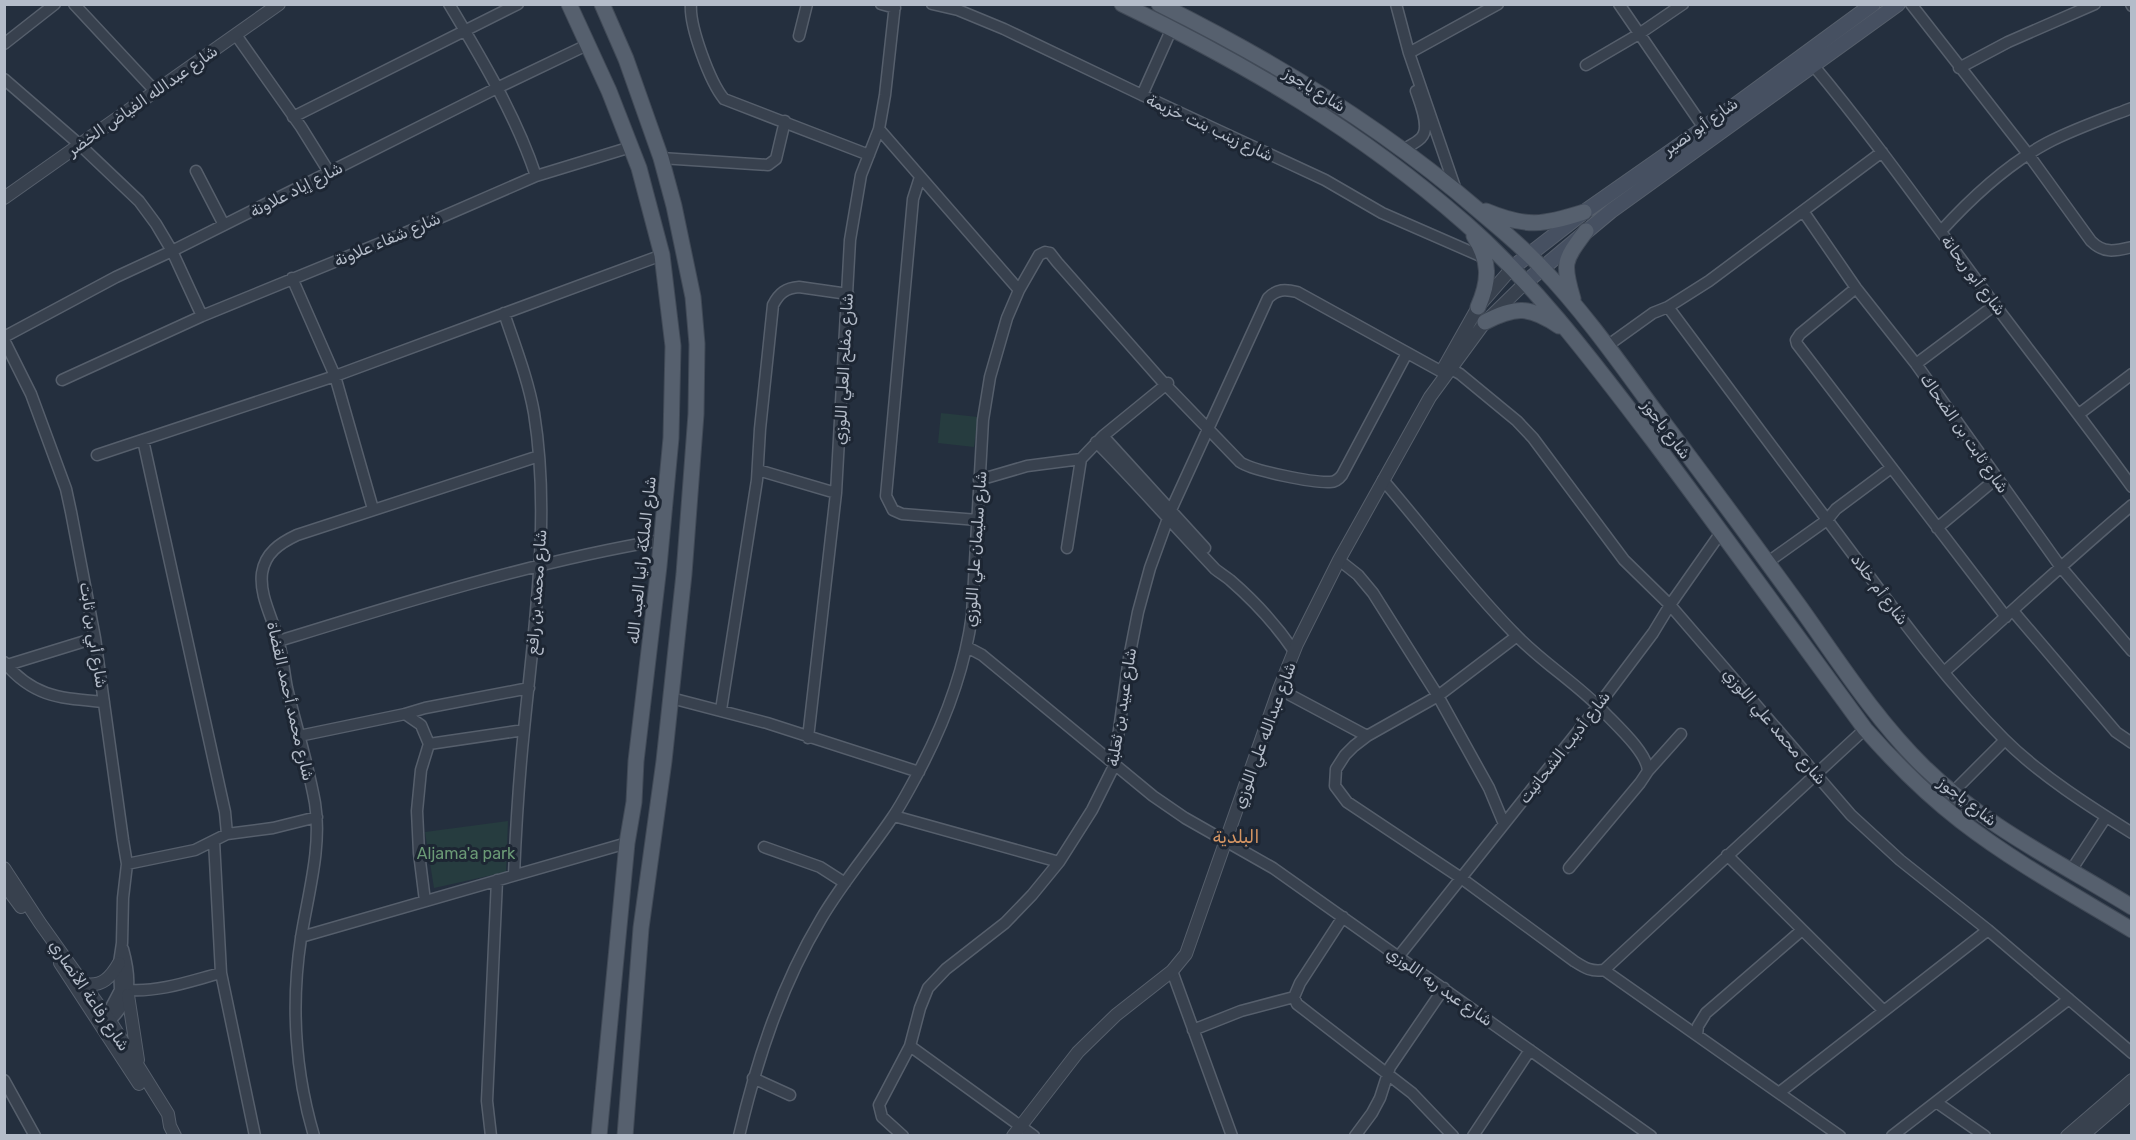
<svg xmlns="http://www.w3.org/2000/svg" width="2136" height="1140" font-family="Rubik,Cairo,sans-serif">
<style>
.green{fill:#263c3f}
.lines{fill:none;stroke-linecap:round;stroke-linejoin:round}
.minor-casing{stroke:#565f6c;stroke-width:13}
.tertiary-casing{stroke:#565f6c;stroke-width:14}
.secondary-casing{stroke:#565f6c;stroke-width:16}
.primary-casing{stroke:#414a57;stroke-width:17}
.minor{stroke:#38414e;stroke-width:10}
.tertiary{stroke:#38414e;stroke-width:12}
.secondary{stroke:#465061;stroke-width:14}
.primary{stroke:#56606e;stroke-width:15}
.labels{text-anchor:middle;stroke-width:6;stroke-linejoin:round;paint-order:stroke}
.street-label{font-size:16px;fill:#b4bcc9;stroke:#1d2633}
.park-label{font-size:16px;fill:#6b9a76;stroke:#1d2633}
.neighbourhood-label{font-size:18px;fill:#d59563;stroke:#1d2633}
</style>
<rect width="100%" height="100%" fill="#242f3e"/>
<!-- green -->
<path class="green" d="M941 413 978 417 974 447 938 443Z
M508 821 506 872 434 888 425 832Z"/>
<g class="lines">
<!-- minor casing -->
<g class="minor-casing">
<path id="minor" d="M74 4 155 91
M691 4C689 26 710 82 724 99L869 155
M881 4 895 8
M932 4 958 10 1004 29 1142 95 1325 180 1382 213 1485 258
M1396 4 1409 53 1456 190
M1619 4 1704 128
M1911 4 2028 154 2091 241C2104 254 2115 251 2132 247
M2131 4 2132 6
M236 35 301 127 329 172
M799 36 807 4
M4 44 55 4
M1409 53 1498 4
M1586 65 1639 34 1683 4
M1813 65C1878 143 1935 225 1995 305 2041 366 2087 425 2132 487
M1959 68 2008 42 2095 4
M4 79 79 144 139 201 156 224 172 251 202 316
M1142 95 1172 28
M293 117 518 4
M879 129 1019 290
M1404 149C1409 146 1416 143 1421 138 1431 128 1420 103 1416 91
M661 158 768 165 776 159 785 121
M196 171 224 225
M536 176 631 147
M920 177 913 199 886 496 893 510 902 514 978 520
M1803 211 1856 288 1916 364 2060 566 2132 651
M1941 231C1972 197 2006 165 2047 143 2074 129 2103 119 2132 108
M1050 253 1057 262 1161 380 1240 462C1253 471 1314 483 1330 482 1336 482 1339 479 1342 475L1407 353
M292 278 335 376 373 509
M1856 288 1800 334 1796 340 1797 344 2006 617
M1668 307C1721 378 1774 450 1828 521 1884 595 1938 673 2004 739 2040 775 2089 806 2132 833
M504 313C515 346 528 379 534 413 551 518 534 626 524 730 519 778 516 826 514 875
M4 337 116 277 172 251 497 88 589 44
M4 340 31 394 66 489 71 512 95 638 123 840 127 864 123 898 122 943 119 963 120 990 110 1009 98 1019
M1607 346 1653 313 1668 307 1709 281 1882 152
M1916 364 1995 305
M1451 369 1460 374 1517 421 1533 438 1624 560 1670 605 1851 815 1900 860 1988 930 2132 1053
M62 380 202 316 405 233 536 176C516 116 482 59 449 4
M2079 414 2132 374
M1103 436 1205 548
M1096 442C1137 483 1175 527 1215 569 1220 573 1225 576 1230 580 1252 599 1277 626 1294 651
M97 455 335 376 662 255
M758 470 836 493
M979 480 1027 466 1081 459
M1383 480C1426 530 1466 584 1513 632 1540 661 1575 682 1602 710 1615 724 1647 752 1648 771
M1937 528 1997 478
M1067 548 1081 459 1103 436 1168 383
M1339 560 1358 575 1373 593 1438 696 1489 788 1504 824
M1768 562 1827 520 1836 509 1891 468
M2013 611 2116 732 2132 743
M1517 636 1438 696 1367 736 1354 746 1345 755 1336 769 1335 786 1347 802 1461 878 1574 961C1585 968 1591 972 1604 970L1840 1136
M279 641C405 602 531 562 662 540
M967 647 982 655 1153 796 1185 818 1273 868 1651 1136
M4 662C34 698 61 698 104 702
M4 666 95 638
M1944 672C2007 616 2068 559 2132 505
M1279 689 1367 736
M671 698 767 723 919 772
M721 710 757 480 760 429 773 305C779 293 786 288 799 287L848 294
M405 714 425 708 529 688
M299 736 405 714 421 725 429 744 421 770 417 811 419 853 425 901
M808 738 836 493 850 240 861 175 879 129 885 95 895 4
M429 744 524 730
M1953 792 2005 740
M894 816 1059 862
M227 834 273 828 317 817
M214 841 221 973 255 1136
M764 847 820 867 845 883
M1727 855 1884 1011
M127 864 195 850 227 834 225 812 143 440
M1569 868 1640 783 1648 771 1681 734
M2072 869 2106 817
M1343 917 1300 983 1294 997 1297 1004 1412 1093 1453 1136
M301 937 627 843
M1399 956 1598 706 1653 633 1670 605 1722 531
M1604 970 1865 729
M1172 971 1232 1136
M129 990C161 992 190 981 221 973
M104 1026C132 1003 132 982 123 949
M1193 1030 1241 1011 1294 997
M1697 1035 1698 1026 1706 1013 1802 930
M910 1046 1034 1136
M753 1078 790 1095
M4 1080 35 1136
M1780 1092 1988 930
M1936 1102 1985 1136
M314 1136C295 1072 291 1003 301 938 308 894 322 847 315 803 308 764 296 726 287 688 284 673 283 658 279 643 274 620 259 597 262 573 265 553 280 543 297 535L539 456
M491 1136 487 1101 497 880
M739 1136C757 1059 781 986 821 919 842 883 869 852 892 818 899 808 905 797 911 786 940 734 964 675 972 615L983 420 990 377 1007 318 1019 290 1039 255 1045 252 1050 253
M903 1136 882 1117 879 1105 910 1046 920 1008 928 988 946 969 1005 923 1032 895 1059 862 1092 810 1114 766 1129 658 1138 612 1150 568 1171 510 1268 298C1277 289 1285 289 1297 292L1442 372
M1355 1136 1372 1113 1380 1098 1390 1067 1444 988
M1473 1136 1530 1050
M1892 1136 2069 999"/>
</g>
<!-- tertiary casing -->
<g class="tertiary-casing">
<path id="tertiary" d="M4 198 279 4
M1443 369 1478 307 1512 268
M4 868 40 923 110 1021 168 1114 170 1126 175 1136
M4 884 21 907
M60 963 139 1084
M85 984C102 987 111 977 119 963
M128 995 138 1060
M1013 1136 1078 1052 1116 1015 1172 971 1186 954 1279 689 1297 644 1339 560 1430 397 1485 322 1526 282
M2067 1136 2132 1080
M2082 1136 2132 1093"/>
</g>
<!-- secondary casing -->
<g class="secondary-casing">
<path id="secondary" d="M1512 268 1584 212 1704 128 1873 4
M1526 282 1611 211 1898 4"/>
</g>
<!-- primary casing -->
<g class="primary-casing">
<path id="primary" d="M569 4 609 91 639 168 662 255 673 346 671 438 659 566 636 761 634 802 627 843 599 1136
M602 4 626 59 661 158 674 206 693 297 697 344 696 414 684 574 664 761 641 928 625 1136
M1122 4C1248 65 1360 131 1465 223 1537 286 1594 363 1652 439 1724 535 1794 632 1865 729 1895 763 1926 794 1961 821 2014 862 2074 895 2132 930
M1159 4C1272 60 1381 126 1477 209 1499 228 1522 246 1542 268 1584 312 1619 362 1655 411 1704 476 1752 541 1800 607 1839 662 1876 720 1924 767 1984 826 2061 863 2132 907
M1486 211C1527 228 1543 225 1584 212
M1474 236C1490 261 1490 280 1478 307
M1573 299C1562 262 1564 261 1586 231
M1485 322C1515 306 1530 306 1559 326"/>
</g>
<!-- minor -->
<use href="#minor" class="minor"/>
<!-- tertiary -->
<use href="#tertiary" class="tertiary"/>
<!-- secondary -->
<use href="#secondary" class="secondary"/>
<!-- primary -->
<use href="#primary" class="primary"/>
</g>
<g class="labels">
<!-- street labels -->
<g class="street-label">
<text transform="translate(1315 89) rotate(32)" y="6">شارع ياجوز</text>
<text transform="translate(142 100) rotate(-35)" y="6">شارع عبدالله الفياض الخضر</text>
<text transform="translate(1700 126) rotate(-35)" y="6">شارع أبو نصير</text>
<text transform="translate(1210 127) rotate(25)" y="6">شارع زينب بنت خزيمة</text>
<text transform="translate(296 189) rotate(-27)" y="6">شارع إياد علاونة</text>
<text transform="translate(387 239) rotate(-23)" y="6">شارع شفاء علاونة</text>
<text transform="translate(1974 275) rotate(53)" y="6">شارع أبو ريحانة</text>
<text transform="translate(843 369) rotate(-87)" y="6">شارع مفلح العلي اللوزي</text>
<text transform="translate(1667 429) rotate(53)" y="6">شارع ياجوز</text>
<text transform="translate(1965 433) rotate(55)" y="6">شارع ثابت بن الضحاك</text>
<text transform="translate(975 549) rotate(-86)" y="6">شارع سليمان علي اللوزي</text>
<text transform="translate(641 560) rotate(-84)" y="6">شارع الملكة رانيا العبد الله</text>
<text transform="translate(1880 589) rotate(53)" y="6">شارع أم خلاد</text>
<text transform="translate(536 592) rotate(-86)" y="6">شارع محمد بن رافع</text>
<text transform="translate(94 635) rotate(81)" y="6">شارع أبي بن ثابت</text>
<text transform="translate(291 701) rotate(77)" y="6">شارع محمد أحمد القضاة</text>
<text transform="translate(1121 707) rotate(-81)" y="6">شارع عبيد بن ثعلبة</text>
<text transform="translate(1775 726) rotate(49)" y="6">شارع محمد علي اللوزي</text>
<text transform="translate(1264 735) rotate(-70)" y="6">شارع عبدالله علي اللوزي</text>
<text transform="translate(1564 747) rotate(-52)" y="6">شارع أديب الشحاتيت</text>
<text transform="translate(1968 801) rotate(38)" y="6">شارع ياجوز</text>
<text transform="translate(1440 986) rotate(35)" y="6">شارع عبد ربه اللوزي</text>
<text transform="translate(90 995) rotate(56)" y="6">شارع رفاعة الأنصاري</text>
</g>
<!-- park labels -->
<g class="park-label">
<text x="466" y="859">Aljama'a park</text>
</g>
<!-- neighbourhood labels -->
<g class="neighbourhood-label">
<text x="1236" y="843">البلدية</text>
</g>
</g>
<!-- border -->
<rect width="2136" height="1140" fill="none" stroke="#b4bcc9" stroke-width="12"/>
</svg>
